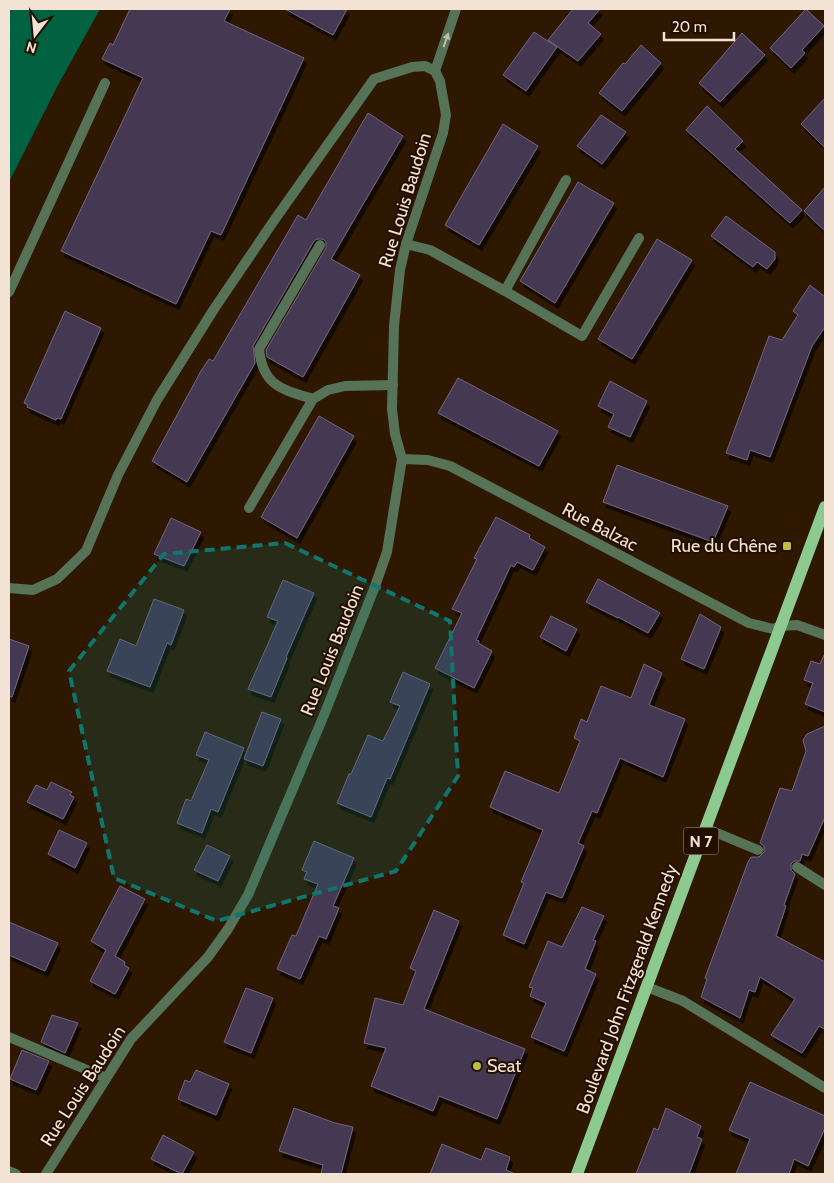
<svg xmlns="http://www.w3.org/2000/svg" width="834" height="1183" font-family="Cabin,sans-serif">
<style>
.forest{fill:#006241}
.building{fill:#453753;stroke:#736583;filter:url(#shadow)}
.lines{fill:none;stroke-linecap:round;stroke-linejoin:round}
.service{stroke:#567357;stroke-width:10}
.minor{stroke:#567357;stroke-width:10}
.tertiary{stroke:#567357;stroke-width:10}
.primary{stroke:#8dca8f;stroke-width:12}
.oneway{fill:#bbbca9}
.marked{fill:#0f766e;fill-opacity:0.2;stroke:#0f766e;stroke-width:4;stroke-dasharray:10 6;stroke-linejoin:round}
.poi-dot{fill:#bebf42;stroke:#230e00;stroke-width:2}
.labels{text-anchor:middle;stroke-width:4;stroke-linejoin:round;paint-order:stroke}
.shield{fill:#230e00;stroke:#b4a395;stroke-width:1}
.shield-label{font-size:16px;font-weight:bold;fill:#f2e3d5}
.street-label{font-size:18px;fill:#f2e3d5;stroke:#230e00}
.poi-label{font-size:18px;fill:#f2e3d5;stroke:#230e00;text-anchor:end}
</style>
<defs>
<filter id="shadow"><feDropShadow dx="3" dy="5.5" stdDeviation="0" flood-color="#0009"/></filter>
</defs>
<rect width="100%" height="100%" fill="#2e1802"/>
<!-- forest -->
<path class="forest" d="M9 9H100L57 87 9 182Z"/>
<!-- building -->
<path class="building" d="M130 9H230L224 21 304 58 221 235 211 231 176 304 61 251 143 78 102 59 110 43 113 45Z
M285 9H347L333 35Z
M573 9H600L588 23 601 34 578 61 548 40Z
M806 9 824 26 802 50 805 53 791 68 770 48Z
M534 32 557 47 526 91 503 75Z
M742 33 765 55 720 102 699 83Z
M641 45 661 63 622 111 599 93 623 63 625 64Z
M825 98V148L801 124Z
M707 106 743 141 735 149 802 210 790 223 686 130Z
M368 113 403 136 331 259 360 275 303 377 267 357 266 350 326 248V242L323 239H317L314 241 253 346 255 363 187 482 152 461 201 371 209 359 213 361 298 215 306 220Z
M601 115 626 132 602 164 577 146Z
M503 124 538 146 479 245 445 225Z
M578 182 614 203 555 303 520 281Z
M825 187V231L804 211Z
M726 216 775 252V259L767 269 757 262 753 267 711 236Z
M657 239 692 260 632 359 598 339Z
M810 285 825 297V327L812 346 770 457 750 450 747 460 726 453 769 336 782 340 798 315 793 311Z
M65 311 101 328 61 419 57 418 56 420 27 407 28 405 24 403Z
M458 378 558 431 539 466 438 413Z
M610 381 647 401 630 437 608 427 614 414 598 406Z
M319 416 354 436 297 538 261 517Z
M617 465 728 506 713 542 603 502Z
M496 517 530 535 529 538 545 547 533 570 517 562 514 567 511 565 476 640 479 641 478 643 492 651 474 688 435 668 462 613 452 609 477 559 474 558Z
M171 518 201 532 184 566 154 554Z
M598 579 660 613 648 633 618 617V618L586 602Z
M283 580 314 593 286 657 287 658 271 697 248 689 278 621 267 617Z
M154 599 184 610 171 645 167 643 150 687 107 671 120 639 136 646Z
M700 614 721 627 704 669 681 659Z
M551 616 577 629 566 651 540 637Z
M9 639 29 646 12 697 9 696Z
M824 655H825V712L805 704 813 683 804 680 811 661 820 664Z
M644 664 662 673 649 705 685 719 663 777 620 758 597 813 592 811 578 843 584 846 562 898 546 892 524 944 503 935 524 883 521 882 543 830 490 807 505 771 559 793 580 741 574 738 581 719 587 722 601 686 631 698Z
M403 672 430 684 390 779 387 778 371 817 337 803 349 774H351L368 735 383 741 400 706 390 702Z
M262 712 281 719 263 766 244 759Z
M825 726V817L808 856 802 854 800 861H794L791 864V870L795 874 784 905 786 906 776 936 825 962V1029L819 1026 802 1053 771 1035 795 999 760 977 755 992 749 990 740 1018 701 997 707 979 705 978 748 862 751 857H759L764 852V846L760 843 780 788 792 791 806 751 803 740 807 734Z
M205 732 244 748 218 812 211 809 202 833 177 823 186 799 191 801 209 760 196 755Z
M51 782 72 792 70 795 74 797 63 819 27 802 36 785 47 790Z
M59 830 87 843 75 868 48 854Z
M314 841 354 858 333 906 339 908 326 939 319 936 300 979 277 969 292 935 296 936 318 884 304 879 307 872 302 870Z
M207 845 230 856 218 881 194 870Z
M120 886 145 899 115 956 125 962 124 965 129 968 115 994 90 981 106 950 91 941Z
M582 907 604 916 593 940 596 941 585 969 596 974 564 1051 531 1037 546 1003 530 996 533 988 529 987 548 941 562 947Z
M434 910 459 921 424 1009 525 1049 497 1119 439 1096 433 1111 371 1086 386 1048 364 1043 375 998 403 1005 416 971 410 968Z
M9 922 58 943 45 971 9 955Z
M246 988 273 998 251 1053 224 1042Z
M52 1015 78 1023 65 1053 41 1042Z
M22 1050 49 1061 36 1090 10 1079Z
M196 1070 229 1084 216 1115 178 1099 185 1080 190 1082Z
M750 1082 825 1116V1128L808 1166 794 1159 789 1174H736L750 1139 729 1130Z
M294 1108 335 1123 353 1127 341 1174H321L323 1165 279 1151Z
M666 1108 701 1126 697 1137 702 1139 689 1174H636L654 1128 658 1130Z
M163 1135 194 1152 182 1174 151 1159Z
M442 1144 481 1160 486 1148 510 1157 506 1170 515 1174H430Z"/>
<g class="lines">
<!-- service -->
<path class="service" d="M406 244 430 250 505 291 582 336 639 238
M505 291 566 180
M9 292 105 83
M313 399C281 389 263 386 259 349L320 245
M249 508 313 399 328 390 345 386 393 385
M705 828 758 850
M797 867 825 885
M647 987 683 1001 825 1088
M9 1037 106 1078"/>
<!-- minor -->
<path class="minor" d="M435 71 456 9
M402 459 428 460 450 466 749 623 773 629 781 626
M9 588 33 590 57 579 86 551 118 475 157 400 214 309 273 222 374 79 412 67 425 66 435 71 440 81 446 115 443 133 406 244 400 270 394 326 392 409 395 434 402 459 387 552 374 589 324 715 248 895 228 929 208 957 131 1039 46 1174
M9 1171 16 1174"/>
<!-- tertiary -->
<path class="tertiary" d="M781 626 797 625 825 635"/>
<!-- primary -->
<path class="primary" d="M577 1174 825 507"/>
</g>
<!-- one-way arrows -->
<defs><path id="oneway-solid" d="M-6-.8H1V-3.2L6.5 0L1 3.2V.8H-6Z" transform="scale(1.25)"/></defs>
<use class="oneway" href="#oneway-solid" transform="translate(446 40) rotate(-71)"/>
<!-- marked area -->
<path class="marked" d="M285 543 450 621 458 776 396 871 217 921 114 878 69 671 164 554Z"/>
<!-- markers -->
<g class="poi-dot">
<rect x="782" y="541" width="10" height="10" rx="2.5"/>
<circle cx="477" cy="1066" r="5"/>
</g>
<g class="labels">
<!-- shield labels -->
<rect class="shield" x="683.5" y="827.5" width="35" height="27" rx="4"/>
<g class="shield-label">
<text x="701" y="847">N 7</text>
</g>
<!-- street labels -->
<g class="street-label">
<text transform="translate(405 200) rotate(-73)" y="6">Rue Louis Baudoin</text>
<text transform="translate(600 527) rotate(28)" y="6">Rue Balzac</text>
<text transform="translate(332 650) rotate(-68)" y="6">Rue Louis Baudoin</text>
<text transform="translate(627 989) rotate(-70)" y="6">Boulevard John Fitzgerald Kennedy</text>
<text transform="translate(83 1086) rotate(-57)" y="6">Rue Louis Baudoin</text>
</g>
<!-- poi labels -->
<g class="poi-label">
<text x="777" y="552">Rue du Chêne</text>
<text x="487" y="1072" text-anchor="start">Seat</text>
</g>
</g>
<!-- border -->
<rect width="834" height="1183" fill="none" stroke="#f2e3d5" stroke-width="20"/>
<!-- north arrow -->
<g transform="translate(35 35) rotate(196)" stroke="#230e00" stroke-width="4" paint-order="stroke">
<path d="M0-4L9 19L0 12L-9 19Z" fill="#f2e3d5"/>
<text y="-8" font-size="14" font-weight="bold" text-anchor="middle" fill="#f2e3d5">N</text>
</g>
<!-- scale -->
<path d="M664 32v8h70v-8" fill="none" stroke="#f2e3d5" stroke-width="2.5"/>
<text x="672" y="32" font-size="15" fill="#f2e3d5" stroke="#230e00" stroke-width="4" paint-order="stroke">20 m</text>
</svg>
